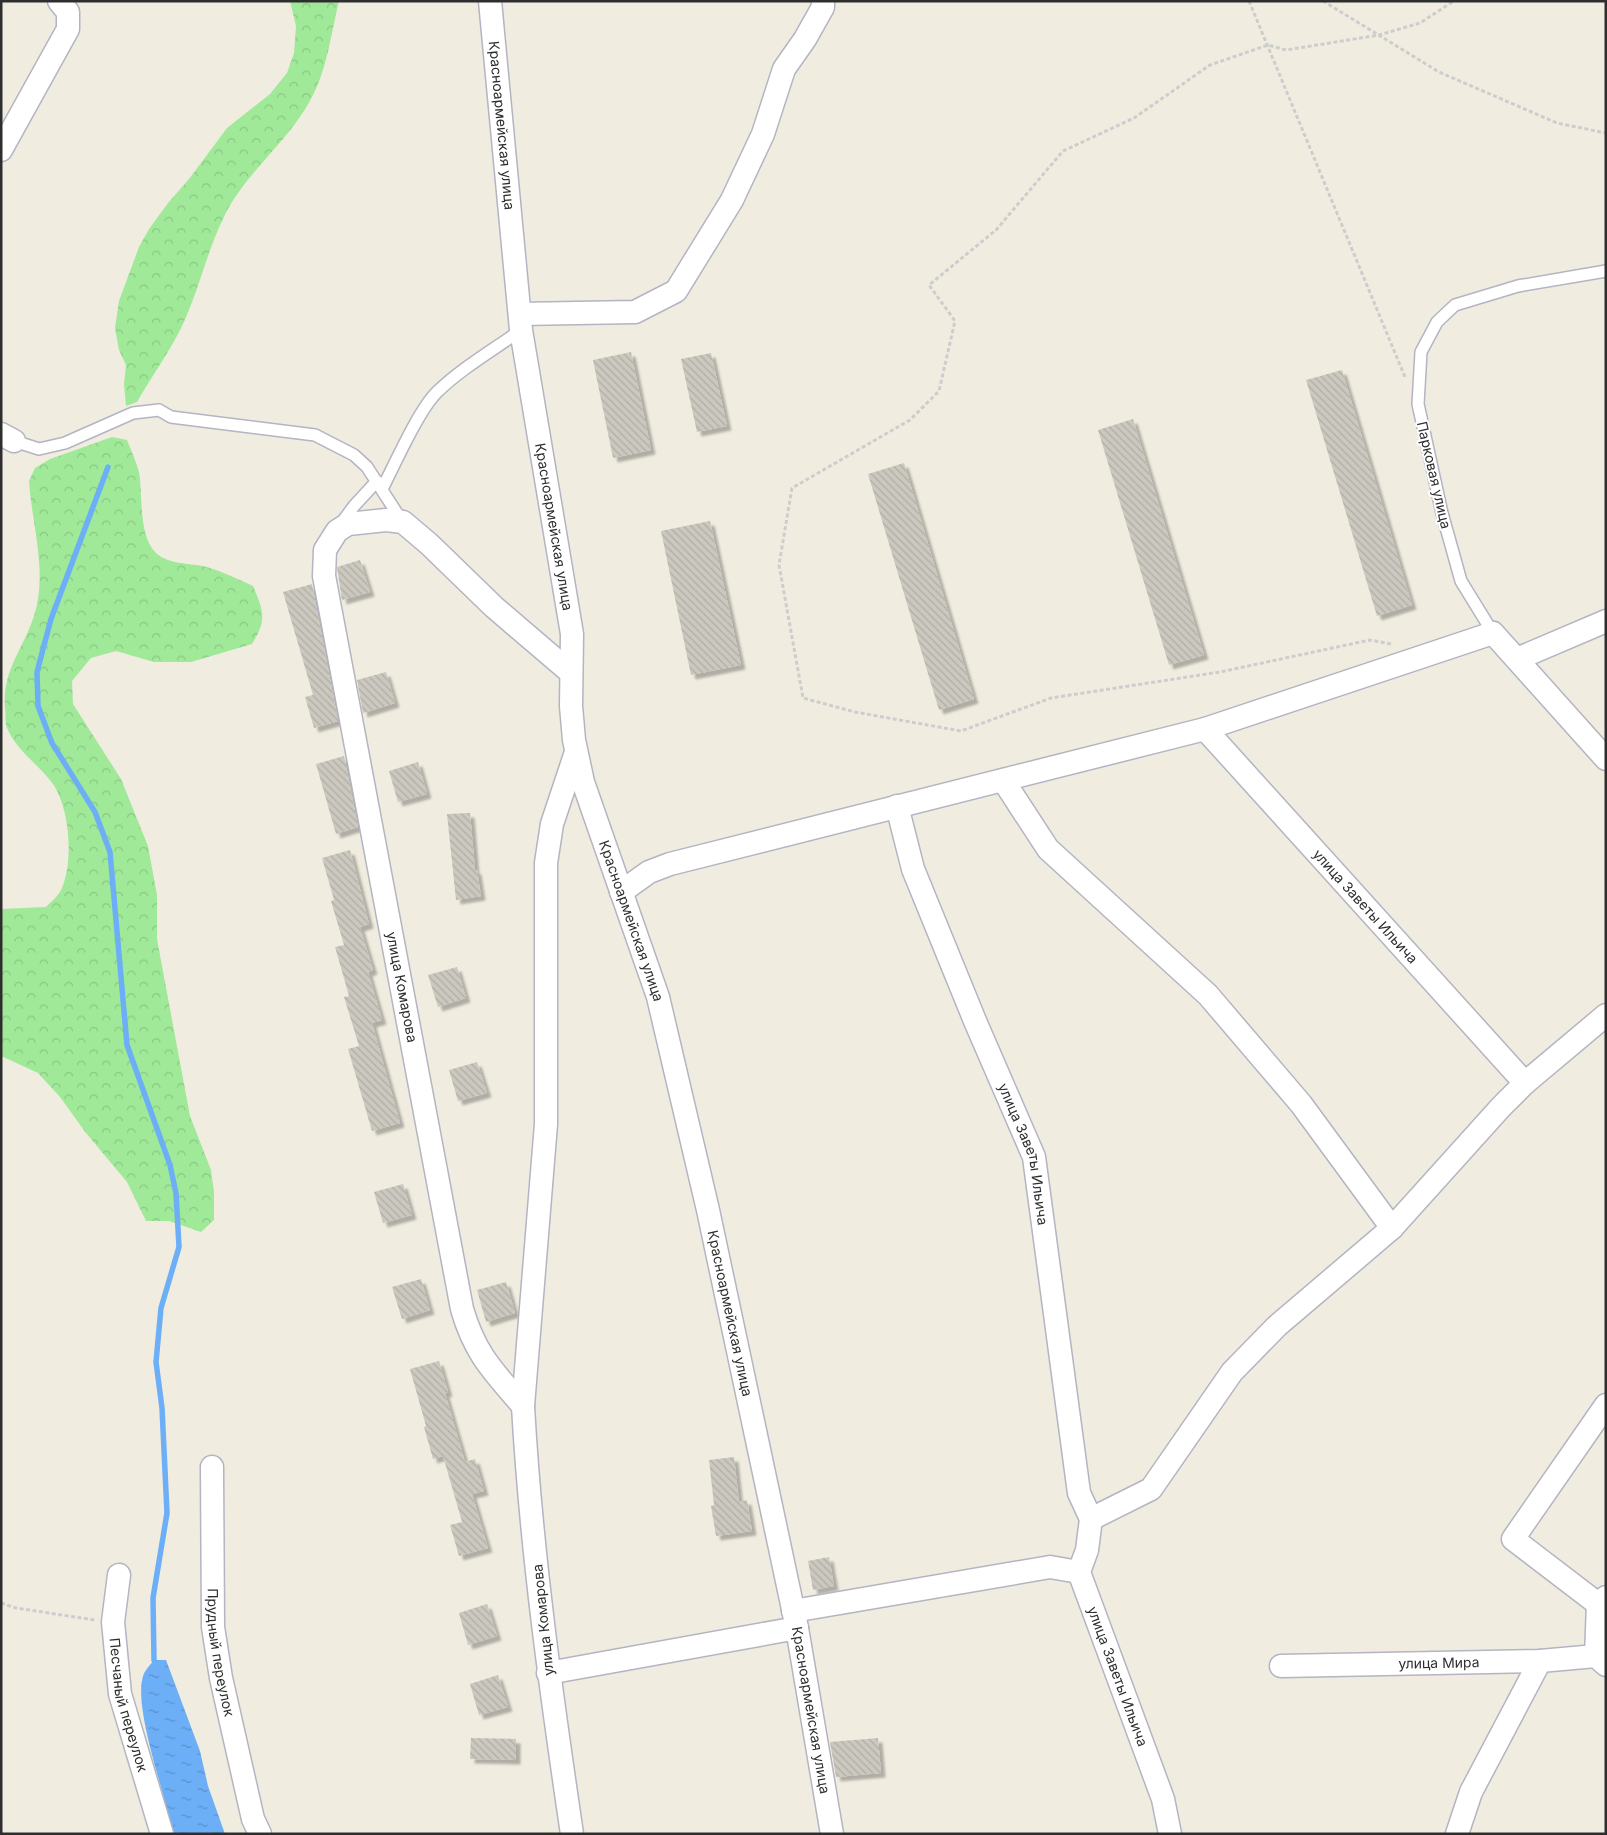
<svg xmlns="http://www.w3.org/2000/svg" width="1607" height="1835" font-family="Inter,sans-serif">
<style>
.forest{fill:url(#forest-crowns)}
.water{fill:url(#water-ripples)}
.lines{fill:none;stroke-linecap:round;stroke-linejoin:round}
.stream{stroke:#6daff7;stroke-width:5.5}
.building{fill:url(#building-back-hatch);filter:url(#shadow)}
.lane-casing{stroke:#b4b4c2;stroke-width:14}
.street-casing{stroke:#b4b4c2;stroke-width:25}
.path{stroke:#cdcdcd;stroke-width:3;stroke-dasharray:4 2.5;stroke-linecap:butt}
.lane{stroke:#fff;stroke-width:11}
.street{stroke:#fff;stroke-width:22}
.labels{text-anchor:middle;stroke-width:4;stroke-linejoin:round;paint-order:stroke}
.street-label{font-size:14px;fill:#2e2e2e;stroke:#fff}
</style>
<defs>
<pattern id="forest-crowns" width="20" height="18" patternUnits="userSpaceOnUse" patternTransform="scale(1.25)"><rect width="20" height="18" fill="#a0e999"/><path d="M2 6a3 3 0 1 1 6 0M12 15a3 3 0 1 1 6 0" fill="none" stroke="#8ac884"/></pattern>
<pattern id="water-ripples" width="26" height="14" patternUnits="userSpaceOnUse" patternTransform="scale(1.25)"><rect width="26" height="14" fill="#6daff7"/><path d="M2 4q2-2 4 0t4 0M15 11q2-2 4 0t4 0" fill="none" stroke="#5a8fc8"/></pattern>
<pattern id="building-back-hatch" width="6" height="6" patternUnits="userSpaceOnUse" patternTransform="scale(1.25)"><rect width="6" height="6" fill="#cbc9bf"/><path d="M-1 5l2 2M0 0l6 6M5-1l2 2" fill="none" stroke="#afada4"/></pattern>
<filter id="shadow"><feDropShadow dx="4.5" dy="4.5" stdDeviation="1" flood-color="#0004"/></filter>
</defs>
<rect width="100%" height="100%" fill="#f0ede0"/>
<!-- forest -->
<path class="forest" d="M290 1H339C331 34 327 70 311 99 287 144 243 174 222 221 205 257 197 298 178 334 166 357 150 379 137 402L126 406 124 384 126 365 119 350 115 328 119 301 139 247 149 229 168 203 189 179 227 128 270 94 287 73 294 53 296 26Z
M112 437 127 440C131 450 136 461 139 472 143 494 138 536 156 553 169 565 192 563 207 567 223 572 238 579 253 586 264 612 267 620 252 644L191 662H154L116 651 91 658 72 681 73 704 121 779 148 846 157 895V939L190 1116 211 1170 214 1192V1220L201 1232 169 1221H146L127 1182 86 1133 60 1097 38 1073 1 1056V909L46 907C51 902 58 896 61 890 74 863 70 809 53 784 39 765 16 750 7 728 5 723 6 715 5 709 2 670 22 652 34 616 48 572 32 526 29 481L35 468 50 459Z"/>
<!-- water -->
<path class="water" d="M154 1660H166L200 1751 208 1786 225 1834H173C166 1796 133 1709 143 1676 145 1670 151 1664 154 1660Z"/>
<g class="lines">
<!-- stream -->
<path class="stream" d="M108 467 51 619 37 672 38 706 52 743 95 812 110 852 127 1045 170 1165 176 1193 179 1247 161 1308 156 1362 162 1408 167 1513 153 1598 154 1660"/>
</g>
<!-- building -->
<path class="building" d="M631 352 651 450 613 458 593 360Z
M711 353 727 426 697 432 681 359Z
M1342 370 1412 605 1377 616 1306 380Z
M1133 419 1204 655 1169 665 1098 430Z
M904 463 974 699 939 710 868 474Z
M710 521 741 665 691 675 661 531Z
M360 560 370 592 342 600 337 567Z
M312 584 338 721 314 728 305 697 313 695 283 592Z
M386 672 395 703 363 713 357 680Z
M344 756 358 827 336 834 316 764Z
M418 762 427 794 398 802 389 771Z
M470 813 475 870H477L481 896 456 900 447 814Z
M350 850 369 924 360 927 373 970 368 972 382 1020 372 1023 400 1123 372 1131 348 1049 359 1046 344 997 349 996 335 947 344 945 331 901 334 900 322 858Z
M457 967 466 998 438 1007 428 975Z
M477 1062 487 1093 458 1101 449 1070Z
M403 1184 412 1215 383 1223 374 1192Z
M421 1279 430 1310 402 1319 392 1287Z
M506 1282 515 1313 486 1322 477 1290Z
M439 1361 448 1392 445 1393 465 1462 475 1459 484 1491 472 1494 488 1548 459 1556 450 1525 462 1522 443 1456 433 1459 424 1427 426 1426 410 1369Z
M734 1457 739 1502 747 1500 752 1531 716 1536 711 1506 714 1505 709 1460Z
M829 1557 834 1586 813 1590 808 1561Z
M487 1604 497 1636 468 1645 459 1613Z
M498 1675 508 1707 479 1715 470 1684Z
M471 1738 516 1739V1760L470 1759Z
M878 1738 881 1773 836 1777 830 1742Z"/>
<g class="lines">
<!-- lane casing -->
<g class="lane-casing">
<path id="lane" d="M14 441 39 449 65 443 133 413 159 410 171 417 315 435 354 455 367 467 402 521
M382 489C395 464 418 411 437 392 462 368 493 350 521 330
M340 525 354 506 377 481
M1493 633 1461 581 1442 513 1418 404 1421 352 1437 322 1455 305 1518 286 1606 271"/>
</g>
<!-- street casing -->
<g class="street-casing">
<g id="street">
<path id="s1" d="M490 1 521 330 572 634 571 706 574 740 583 782 658 997 708 1210 797 1628 832 1834"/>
<path d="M1 150 68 29V12L59 1"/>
<path d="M520 314 635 312 676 291 732 200 763 134 784 69 805 39 823 7V1"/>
<path d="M1 434 14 441"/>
<path d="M1517 659 1606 621"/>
<path id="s2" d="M1205 729 1525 1083"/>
<path d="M1003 780 1048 849 1208 995 1301 1104 1392 1228"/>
<path id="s3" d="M897 806 913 869 975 1021 1034 1157 1079 1493 1091 1519 1087 1550 1079 1572 1163 1799 1170 1834"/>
<path d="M621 892 649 872 670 864 1205 729 1493 633 1606 759"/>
<path d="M523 1406C493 1371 475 1354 462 1309L324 576 325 550 337 531 348 524 386 520 403 522 429 544 494 607 570 672"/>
<path id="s4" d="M212 1467 213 1627 221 1678 253 1819 260 1834"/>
<path d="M1091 1519 1151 1489 1232 1372 1277 1326 1392 1228 1501 1107 1525 1083 1606 1015"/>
<path id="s5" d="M119 1575 113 1622 120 1694 162 1834"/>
<path d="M1598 1604 1513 1539 1606 1405"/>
<path d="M793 1611 1050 1567 1079 1572"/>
<path d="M1596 1656 1598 1604 1606 1597"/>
<path id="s6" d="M1281 1666 1540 1661 1596 1656 1606 1665"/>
<path d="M548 1673 797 1628"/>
<path d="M572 1834C551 1692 531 1549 523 1406L546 1124V863L552 824 576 752"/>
<path d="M1457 1834 1471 1792 1540 1661"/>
</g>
</g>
<!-- path -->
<path class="path" d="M1249 1 1405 377
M1323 1 1439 72 1557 123 1606 133
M1391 644 1370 640 1220 672 1051 698 961 731 855 712 803 698 779 565 792 488 910 420 939 391 955 321 929 285 996 230 1063 151 1134 118 1210 65 1268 45 1286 50 1379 35 1420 23 1454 1
M1 1603 16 1608 95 1620"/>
<!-- lane -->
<use href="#lane" class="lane"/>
<!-- street -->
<use href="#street" class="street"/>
</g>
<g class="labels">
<!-- street labels -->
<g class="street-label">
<text dy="5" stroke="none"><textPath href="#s1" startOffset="125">Красноармейская улица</textPath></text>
<text transform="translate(1434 475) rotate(77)" y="5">Парковая улица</text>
<text dy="5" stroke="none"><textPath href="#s1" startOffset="530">Красноармейская улица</textPath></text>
<text dy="5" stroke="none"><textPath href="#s2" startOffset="239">улица Заветы Ильича</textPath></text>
<text dy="5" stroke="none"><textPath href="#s1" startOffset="935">Красноармейская улица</textPath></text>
<text transform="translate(402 987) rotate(79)" y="5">улица Комарова</text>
<text dy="5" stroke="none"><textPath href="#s3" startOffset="372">улица Заветы Ильича</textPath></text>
<text dy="5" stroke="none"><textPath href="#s1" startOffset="1340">Красноармейская улица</textPath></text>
<text transform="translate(543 1620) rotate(-96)" y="5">улица Комарова</text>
<text dy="5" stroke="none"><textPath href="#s4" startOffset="186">Прудный переулок</textPath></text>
<text dy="5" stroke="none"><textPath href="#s6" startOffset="158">улица Мира</textPath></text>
<text dy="5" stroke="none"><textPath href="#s3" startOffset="911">улица Заветы Ильича</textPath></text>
<text dy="5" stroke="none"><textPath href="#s5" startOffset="132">Песчаный переулок</textPath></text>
<text dy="5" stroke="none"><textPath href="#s1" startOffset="1745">Красноармейская улица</textPath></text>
</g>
</g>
<!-- border -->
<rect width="1607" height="1835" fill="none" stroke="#2e2e2e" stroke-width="5"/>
</svg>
